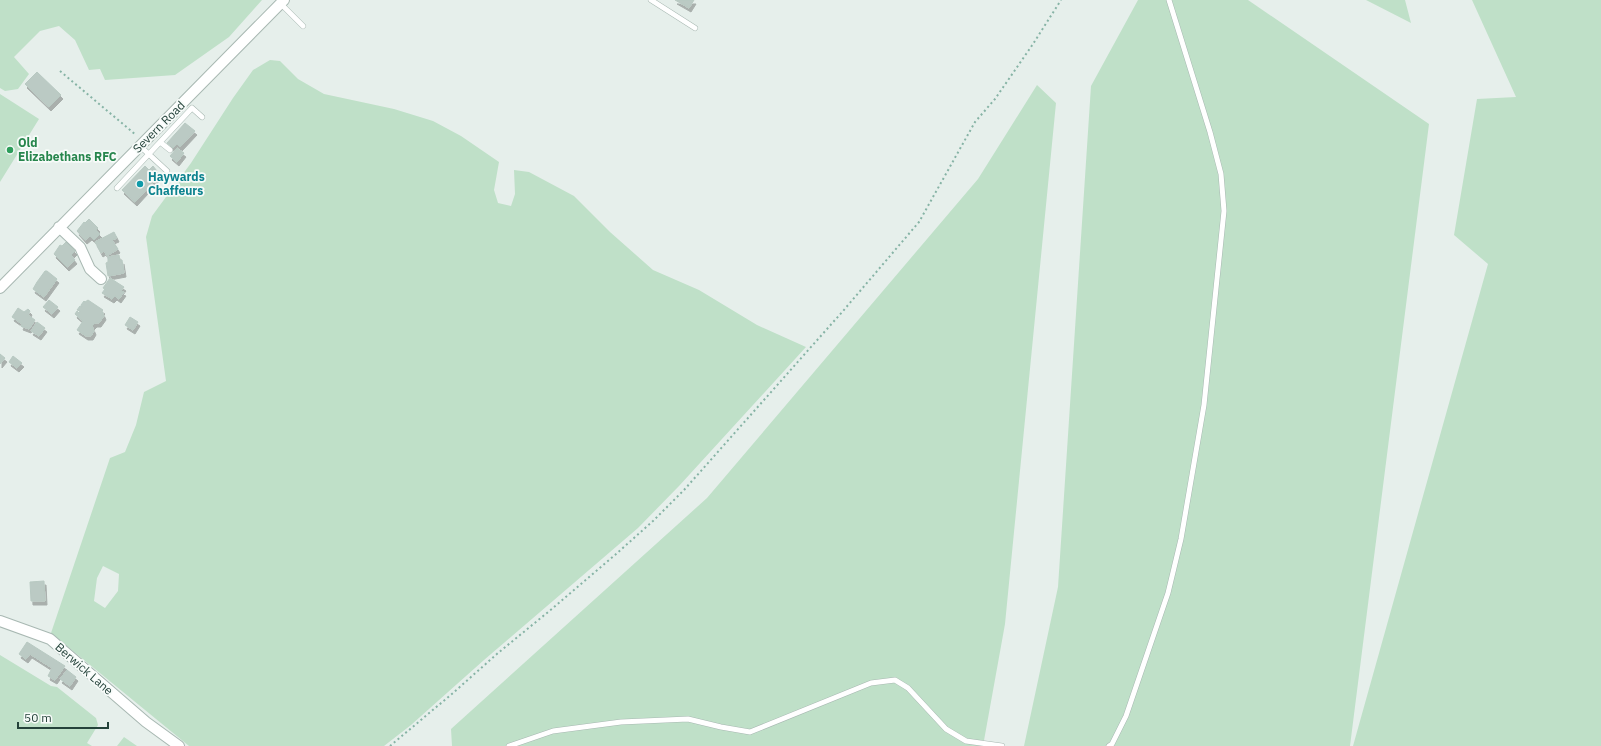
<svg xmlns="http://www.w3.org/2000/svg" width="1601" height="746" font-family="'IBM Plex Sans',sans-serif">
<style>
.green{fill:#bfe0c8;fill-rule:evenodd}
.building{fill:#bbcac4;stroke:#b8c9c2;filter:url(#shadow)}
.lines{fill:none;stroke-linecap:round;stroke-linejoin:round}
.lane-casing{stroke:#a8b8b2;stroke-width:6}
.street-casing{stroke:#a8b8b2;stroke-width:12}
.path{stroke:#86b3a5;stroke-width:2;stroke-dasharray:2 3;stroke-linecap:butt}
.lane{stroke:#fff;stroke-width:5}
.street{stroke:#fff;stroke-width:10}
.leisure-dot{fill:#2e9e5b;stroke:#f7fbf9;stroke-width:1.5}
.culture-dot{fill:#0f9aa8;stroke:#f7fbf9;stroke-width:1.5}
.labels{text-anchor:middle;stroke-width:3.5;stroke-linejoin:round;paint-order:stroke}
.street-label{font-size:12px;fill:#24423a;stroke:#f7fbf9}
.leisure-label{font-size:12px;font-weight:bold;fill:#27864d;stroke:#f7fbf9;text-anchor:start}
.culture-label{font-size:12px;font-weight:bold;fill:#0d838f;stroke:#f7fbf9;text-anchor:start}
</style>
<defs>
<filter id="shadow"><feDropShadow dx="2" dy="4" stdDeviation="0" flood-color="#0004"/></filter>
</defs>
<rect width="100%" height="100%" fill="#e6efeb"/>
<!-- green -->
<path class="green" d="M0 0H262L229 37 175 75 105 80 100 69 89 70 75 40 59 26 40 31 14 57 29 74 18 89 5 91 0 88Z
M1138 0H1248L1429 124 1350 746H1024L1058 587 1091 86Z
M1366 0H1405L1411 23Z
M1472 0H1601V746H1353L1488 264 1454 235 1477 99 1516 97Z
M270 60 280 61 298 79 324 94 394 109 433 121 461 136 499 162 494 190 498 203 511 206 515 194 514 170 529 172 574 196 610 232 653 270 699 290 757 325 806 347 679 486 638 528 484 660 411 725 384 746H189L51 633 110 458 125 452 136 425 144 392 166 381 146 237 152 216 191 163 233 98 253 70ZM103 566 119 574 118 591 105 608 94 601 97 578Z
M1037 85 1056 103 1005 624 983 746H452L451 729 707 498 978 179Z
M0 94 39 119 0 182Z
M0 655 51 686 57 687 96 718 98 725 87 743 92 746H0Z
M124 737 137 746H117Z"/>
<!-- building -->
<path class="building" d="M675 0H694L689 8Z
M37 72 61 95 49 107 25 84Z
M185 123 195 131 180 147 177 144 173 148 167 143Z
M177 148 184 153 177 162 170 156Z
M145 166 149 170 153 166 157 171 154 174 157 178 135 202 122 190Z
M89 219 98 228 96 230 100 234 94 240 90 236 85 240 77 231 84 222 85 223Z
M114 232 117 238 112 240 118 249 107 256 104 251 101 253 95 242Z
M66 242 75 251 71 255 75 260 67 267 54 254 60 245 62 246Z
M119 255 120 261 122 260 124 273 108 276 106 263 108 262V257Z
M45 271H47L57 279 44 297 33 289 37 282Z
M110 278 124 287 121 291 124 292 119 299 115 296 112 299 102 293 105 289 103 288Z
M49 300 58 307 52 314 43 307Z
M88 300 103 310 102 311 104 316 99 323H95L92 326 94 331 91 336H86L77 330 83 321 75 314 77 311 79 313 80 311 77 310 80 306 82 307 81 305 84 301 85 302Z
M18 308 24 312 28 309 30 311 28 315 35 320 29 329 21 326 22 324 12 317Z
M130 317 138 322 133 330 125 325Z
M37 322 45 328 39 336 31 331Z
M0 354 5 358 0 364Z
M13 356 22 363 17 368 9 362Z
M44 581 45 601H31L30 582Z
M27 642 65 666 55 680 48 676 52 668 30 654 26 659 19 654Z
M67 670 76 677 70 686 60 679Z"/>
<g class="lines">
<!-- lane casing -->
<g class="lane-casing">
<path id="lane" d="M651 0 695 28
M281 4 303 26
M160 142 170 150
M140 146 167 171
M117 188 192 108 202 117
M509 746 553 731 621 722 688 719 721 727 750 732 871 683 895 680 908 688 946 729 966 741 1002 746
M1109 746 1112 744 1126 716 1168 593 1181 539 1204 405 1224 211 1221 174 1210 132 1169 0"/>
</g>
<!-- street casing -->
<g class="street-casing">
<path id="street" d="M59 227 80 247 90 269 101 279
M0 288 284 0
M0 621 50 639 146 722 179 746"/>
</g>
<!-- path -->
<path class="path" d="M60 71 136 135
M390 746 453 693 498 653 553 608 615 555 653 521 684 490 843 311 919 222 975 122 995 99 1033 44 1061 0"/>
<!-- lane -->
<use href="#lane" class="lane"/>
<!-- street -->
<use href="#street" class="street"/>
</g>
<!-- markers -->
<circle class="leisure-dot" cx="10" cy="150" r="4"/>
<circle class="culture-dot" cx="140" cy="184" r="4"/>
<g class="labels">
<!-- street labels -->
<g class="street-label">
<text transform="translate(159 127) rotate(-45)" y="4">Severn Road</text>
<text transform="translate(84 669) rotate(41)" y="4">Berwick Lane</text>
</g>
<!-- leisure labels -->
<g class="leisure-label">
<text x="18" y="147">Old<tspan x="18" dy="14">Elizabethans RFC</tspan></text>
</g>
<!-- culture labels -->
<g class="culture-label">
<text x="148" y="181">Haywards<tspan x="148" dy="14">Chaffeurs</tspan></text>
</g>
</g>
<!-- scale -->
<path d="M18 722v6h90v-6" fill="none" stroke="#24423a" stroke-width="2"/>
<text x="24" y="722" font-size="12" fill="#24423a" stroke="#f7fbf9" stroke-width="3" paint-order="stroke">50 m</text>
</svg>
